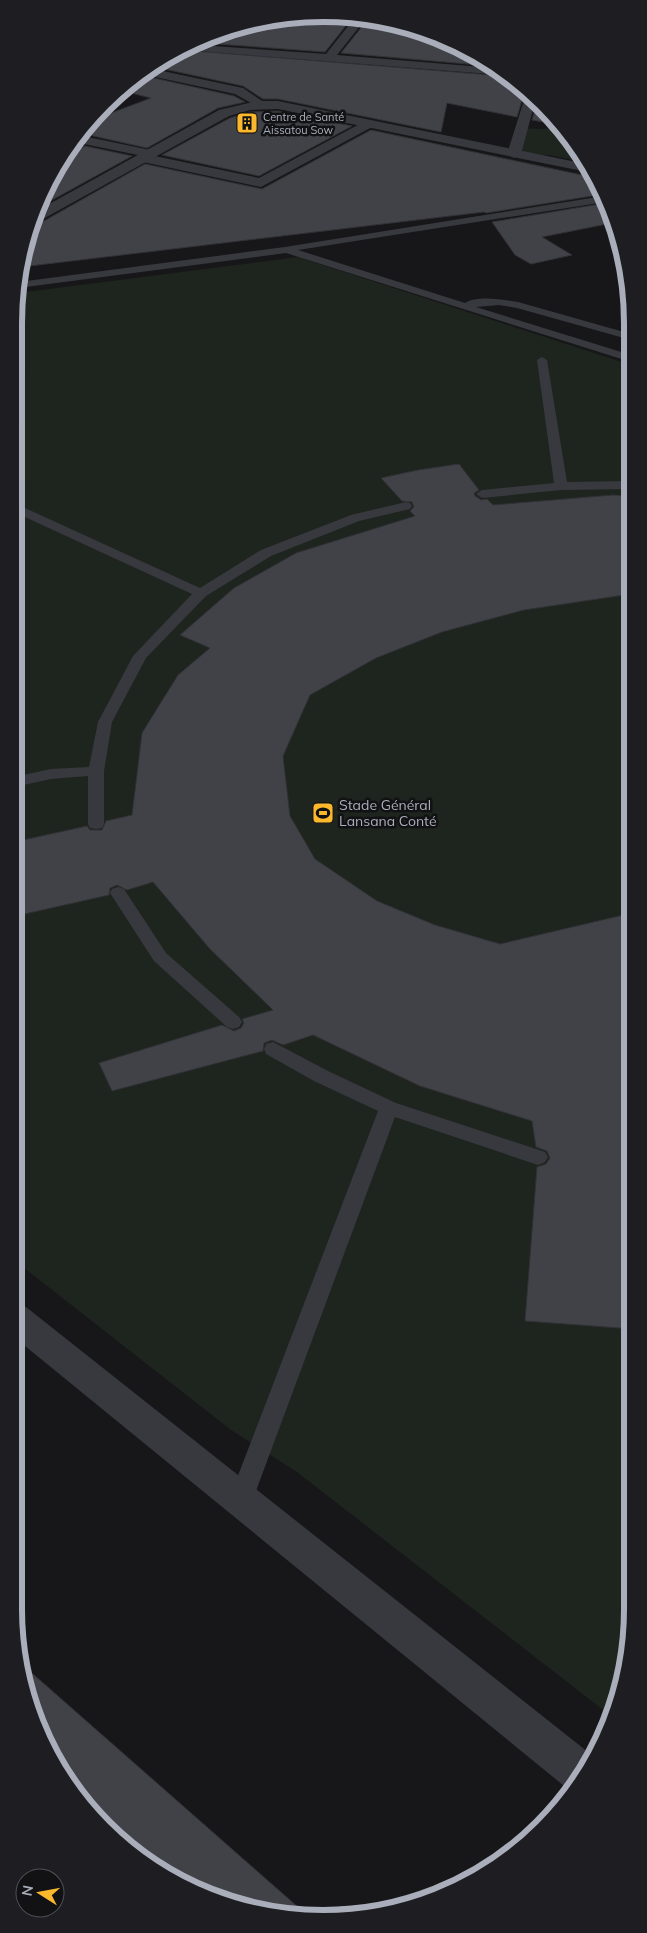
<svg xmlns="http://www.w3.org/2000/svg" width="647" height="1933" font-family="Mulish,sans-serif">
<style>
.green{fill:#1d251e}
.building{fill:#414247;stroke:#313136}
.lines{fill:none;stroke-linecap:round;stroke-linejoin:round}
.service{fill:#38393f;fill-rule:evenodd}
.minor{fill:#38393f;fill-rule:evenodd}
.tertiary{fill:#38393f;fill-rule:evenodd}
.labels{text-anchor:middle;stroke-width:5;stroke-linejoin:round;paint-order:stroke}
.far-poi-label{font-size:11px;fill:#a9aeba;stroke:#121215;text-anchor:start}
.poi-label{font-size:14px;fill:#a9aeba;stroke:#121215;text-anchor:start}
.rim{fill:none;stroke:#a9aeba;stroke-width:6}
</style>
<rect width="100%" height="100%" fill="#17171a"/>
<!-- green -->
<path class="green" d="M561 127 586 163 550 155H531L513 148 521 128 542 129Z
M298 257 631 365 633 1609 623 1689 611 1716 297 1472 231 1430 14 1260V324L18 293Z"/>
<!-- building -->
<path class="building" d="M283 16 337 20 336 23H348L325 52 204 43Z
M364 24 405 25 479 55 491 66 341 53Z
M183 50 504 76 524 93 517 117 447 103 441 132 278 99H263L243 86 155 67 168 55Z
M145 76 234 96 245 102 218 108 147 148 80 133 98 118 151 98 127 92Z
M537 103 556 119 560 125 532 120Z
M278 111 352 126 259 176 162 155 230 118 250 112Z
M371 130 596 178 604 194 486 213 484 212 21 267 24 244 35 222 44 221 145 164 262 189Z
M85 146 132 156 43 205 68 154Z
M606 203 612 223 542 237 572 255 531 264 515 255 492 222Z
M459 464 479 490 474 493 475 496 481 500 487 499 493 505 613 495 631 496V594L524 610 442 632 376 658 310 695 283 756 290 816 315 859 377 901 435 925 500 944 632 913 633 1329 525 1321 537 1167 546 1164 550 1158 547 1151 536 1147 532 1121 420 1086 313 1035 283 1045 272 1040 264 1043 263 1051 112 1091 99 1063 222 1025 234 1031 241 1028 244 1023 242 1019 273 1010 210 949 153 882 127 890 117 885 110 888 109 895 20 915 14 901V842L87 826 90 830H102L106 821 132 815 142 733 178 675 210 648 180 635 234 588 296 553 415 516 410 511 414 507 412 502 402 501 381 478 418 470Z
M25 1667 307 1915 283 1917 186 1887 156 1864 77 1792 37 1728Z"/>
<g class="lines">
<!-- service -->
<path class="service" d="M604 196 605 202 298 250 465 303C479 295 503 300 518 302L631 334V340L517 308 499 305 476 307 631 355V362L286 253 18 288 19 282 285 247Z
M542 357 547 360 567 482 631 481V489L561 490 482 498 476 494 482 490 554 483 537 360Z
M406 502 410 503 412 506 410 509 359 521 271 556 206 596 146 658 112 722 104 771V824L102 828 96 829 90 828 88 824V776L51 779 14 787V777L51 769 89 767 98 722 133 656 192 594 14 512V503L200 588 261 550 351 515Z
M118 887 124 889 166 953 239 1017 242 1022 239 1027 233 1029 227 1027 154 961 110 893 112 889Z
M273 1042 328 1071 396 1103 545 1152 548 1157 545 1162 538 1165 395 1117 253 1499 249 1507 241 1510 233 1507 229 1499 378 1111 314 1081 266 1054 264 1049 266 1044Z"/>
<!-- minor -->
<path class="minor" d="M352 21 363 22 337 55 494 68 502 75 185 50 199 45 326 54Z
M153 69 243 88 268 105 262 109 235 94 146 75Z
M526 94 535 102 521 154 514 158 507 154Z
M367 120 374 124 372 127 261 187 143 162 138 161 136 158 138 155 74 142 78 135 155 151 157 154 155 156 259 178Z
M14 1303 26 1307 593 1756 581 1782 572 1791 569 1790 14 1337Z"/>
<!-- tertiary -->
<path class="tertiary" d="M257 101H278L586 164 592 173 278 109 250 110 229 116 43 219 36 220 42 208 219 110Z"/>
</g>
<!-- icons -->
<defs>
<g id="building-square" transform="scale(1.125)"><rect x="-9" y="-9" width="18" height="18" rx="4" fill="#fcb82d" stroke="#121215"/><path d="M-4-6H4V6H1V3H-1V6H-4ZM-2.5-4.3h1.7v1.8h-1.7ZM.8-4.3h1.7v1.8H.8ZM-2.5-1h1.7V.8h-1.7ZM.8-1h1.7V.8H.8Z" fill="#111"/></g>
<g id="stadium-square" transform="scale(1.125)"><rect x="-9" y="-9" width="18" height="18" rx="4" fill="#fcb82d" stroke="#121215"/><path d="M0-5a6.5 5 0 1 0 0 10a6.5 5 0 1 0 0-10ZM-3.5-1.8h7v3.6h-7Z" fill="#111"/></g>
</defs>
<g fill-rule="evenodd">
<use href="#building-square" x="247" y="123"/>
<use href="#stadium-square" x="323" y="813"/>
</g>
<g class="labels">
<!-- far-poi labels -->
<g class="far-poi-label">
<text x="263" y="121">Centre de Santé<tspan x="263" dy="13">Aissatou Sow</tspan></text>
</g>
<!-- poi labels -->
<g class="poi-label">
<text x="339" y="810">Stade Général<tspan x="339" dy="16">Lansana Conté</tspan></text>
</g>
</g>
<!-- crop -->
<path d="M0 0H647V1933H0ZM323 22H323A301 301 0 0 1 624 323V1609A301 301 0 0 1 323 1910H323A301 301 0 0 1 22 1609V323A301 301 0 0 1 323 22Z" fill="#1e1e22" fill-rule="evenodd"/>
<path class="rim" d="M323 22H323A301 301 0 0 1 624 323V1609A301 301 0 0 1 323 1910H323A301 301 0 0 1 22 1609V323A301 301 0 0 1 323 22Z"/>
<!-- north arrow -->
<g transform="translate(40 1893) rotate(281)"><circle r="24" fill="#121215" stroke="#4e5057"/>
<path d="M0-4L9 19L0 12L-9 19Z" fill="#fcb82d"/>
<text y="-8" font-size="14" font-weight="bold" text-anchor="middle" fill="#a9aeba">N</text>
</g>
</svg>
